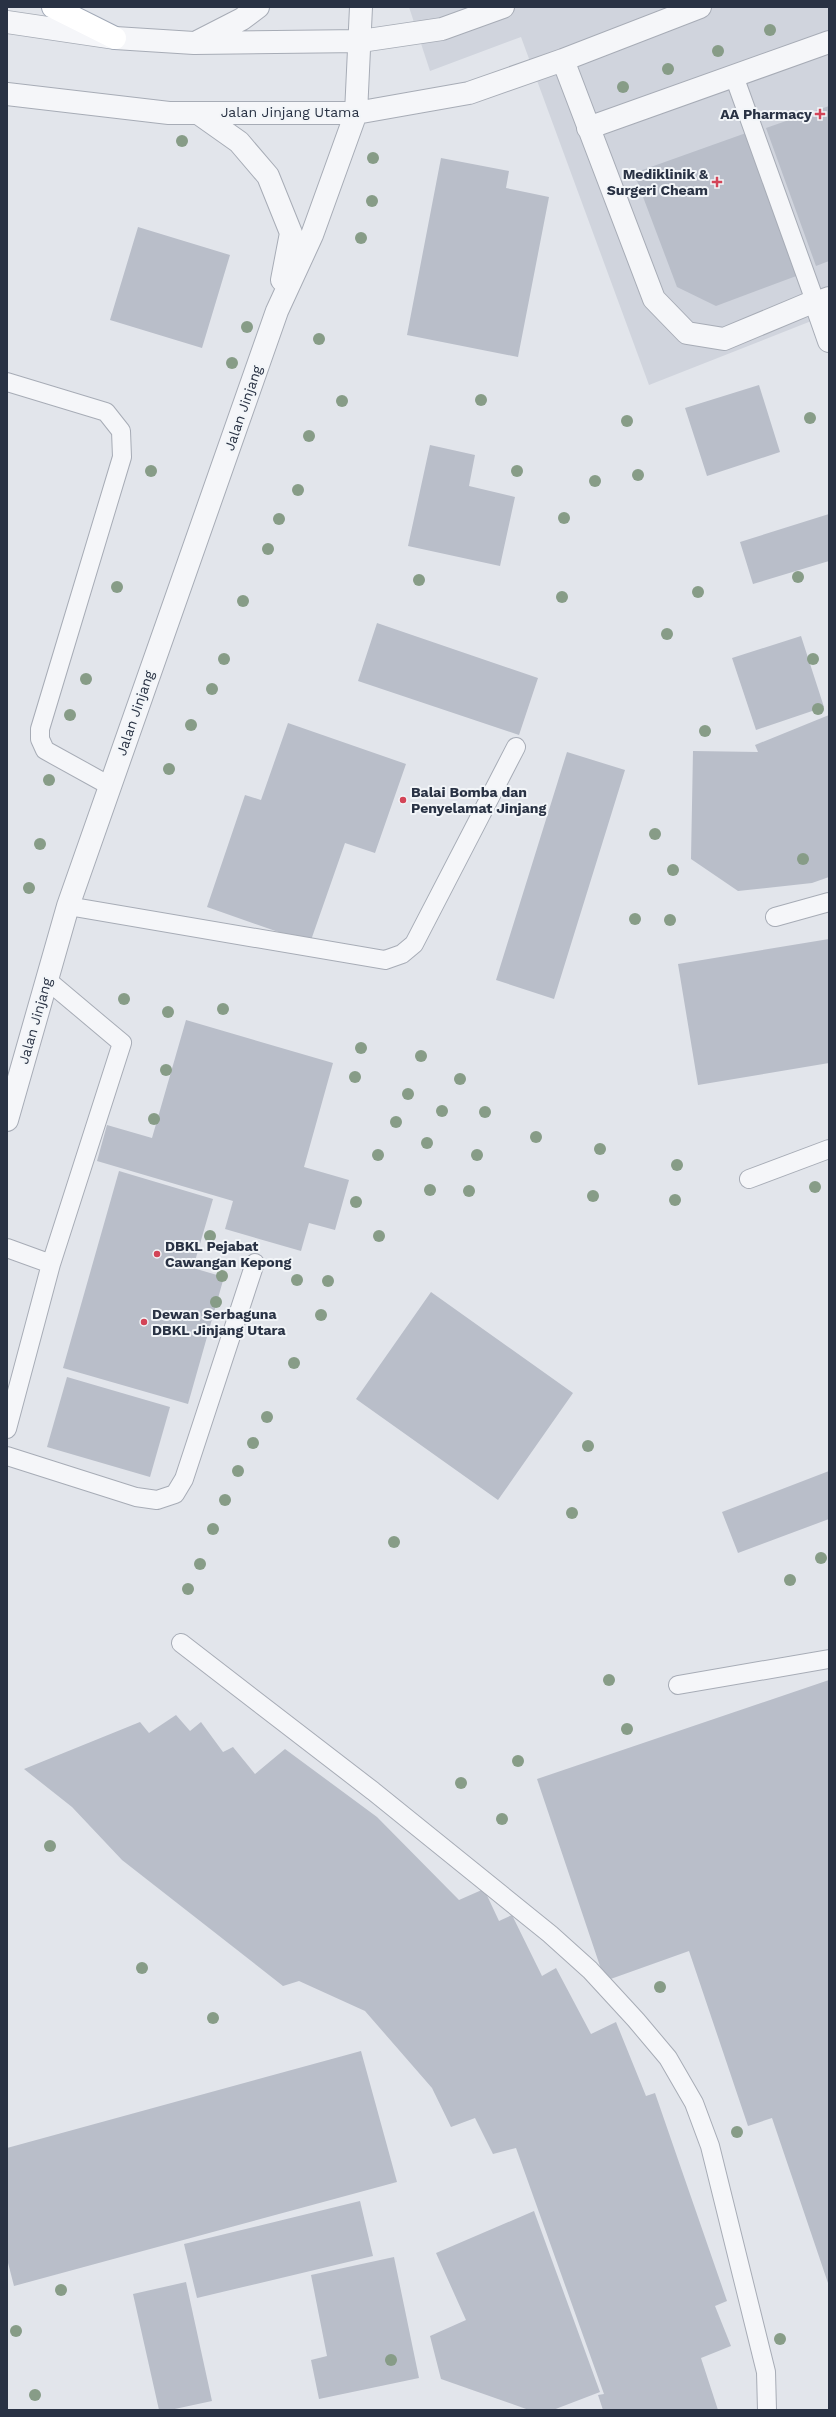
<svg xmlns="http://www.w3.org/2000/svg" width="836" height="2417" font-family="'Work Sans',sans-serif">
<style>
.built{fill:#d0d4dd}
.building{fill:#b9bec9}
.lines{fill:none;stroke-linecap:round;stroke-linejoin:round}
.lane-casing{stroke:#a7acb6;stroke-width:20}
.street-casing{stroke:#a7acb6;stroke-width:24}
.primary-casing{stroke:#a1a9b7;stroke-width:24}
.lane{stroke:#f5f6f9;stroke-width:18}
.street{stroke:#f5f6f9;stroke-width:22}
.primary{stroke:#fff;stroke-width:22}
.tree{fill:#879c87}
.poi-dot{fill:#d34457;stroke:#f2f5f8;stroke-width:1.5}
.labels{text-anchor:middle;stroke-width:4;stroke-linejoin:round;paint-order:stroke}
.street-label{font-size:14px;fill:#293244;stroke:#f2f5f8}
.poi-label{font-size:14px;font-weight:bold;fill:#293244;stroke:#f2f5f8;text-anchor:start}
</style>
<rect width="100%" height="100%" fill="#e2e5eb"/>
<!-- built -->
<path class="built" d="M409 7H829V314L649 385 521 37 430 71Z"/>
<!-- building -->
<path class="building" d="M829 106V261L816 266 766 128Z
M746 133 799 275 716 306 677 287 634 173Z
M441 158 509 171 506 188 549 197 518 357 407 335Z
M138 227 230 255 202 348 110 320Z
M759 385 780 452 707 476 685 408Z
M430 445 475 455 469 486 515 497 500 566 408 546Z
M829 514V561L753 584 740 542Z
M377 623 538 678 519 735 358 681Z
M801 636 824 707 756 730 732 658Z
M829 715V877L812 883 738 891 691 859 693 751 758 752 755 745Z
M288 723 406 764 375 853 345 843 310 943 207 907 245 795 261 800Z
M567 752 625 770 554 999 496 980Z
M829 939V1063L698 1085 678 964Z
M186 1020 333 1063 304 1167 349 1180 335 1230 309 1223 301 1251 225 1229 233 1201 97 1161 107 1125 152 1138Z
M119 1171 213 1199 193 1268 224 1277 188 1404 63 1368Z
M431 1292 573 1393 498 1500 356 1399Z
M67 1377 170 1407 150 1477 47 1447Z
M829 1471V1519L738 1553 722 1512Z
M829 1680V2286L772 2118 748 2126 689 1951 605 1981 537 1779Z
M176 1715 190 1731 201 1722 223 1752 233 1747 255 1774 285 1749 377 1817 459 1900 484 1889 499 1921 512 1915 542 1976 556 1968 591 2034 616 2022 646 2096 655 2093 727 2301 715 2306 731 2346 701 2358 718 2410H603L598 2395 604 2394 516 2148 493 2154 475 2118 451 2127 432 2088 365 2011 299 1981 283 1986 122 1860 72 1807 24 1769 140 1722 149 1733Z
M361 2051 397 2182 14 2286 7 2259V2148Z
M360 2201 373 2256 197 2298 184 2244Z
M534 2211 600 2392 553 2410H529L441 2379 430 2336 466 2320 436 2253Z
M394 2257 419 2378 319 2399 311 2360 327 2356 311 2275Z
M186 2282 212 2401 170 2410H159L133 2294Z"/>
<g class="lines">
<!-- lane casing -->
<g class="lane-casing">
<path id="lane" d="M734 76 815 301 829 296
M7 382 106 412 121 431 122 457 40 729V739L45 750 110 786
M68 906 385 960 402 954 414 944 516 747
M775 917 829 902
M749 1179 829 1149
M7 1248 51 1264
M7 1429 51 1264 122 1043 47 980
M7 1456 136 1497 157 1500 175 1494 184 1479 255 1263
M181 1643 373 1791 550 1934 590 1970 636 2020 668 2058 694 2103 710 2146 766 2372 767 2410
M678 1685 829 1659"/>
</g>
<!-- street casing -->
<g class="street-casing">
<path id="street" d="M7 22 115 38 194 43 361 41 442 29 503 7
M199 41 242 19 258 7
M563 60 654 299 687 333 724 339 815 301 829 341
M7 94 169 113H356L469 93 563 60 700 7
M198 113 239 142 268 176 291 233 282 280
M588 128 829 42
M7 1120 68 906 277 311 312 235 356 113 361 7"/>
</g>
<!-- primary casing -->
<g class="primary-casing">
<path id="primary" d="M53 7 115 38"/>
</g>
<!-- lane -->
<use href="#lane" class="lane"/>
<!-- street -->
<use href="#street" class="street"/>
<!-- primary -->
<use href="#primary" class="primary"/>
</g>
<!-- trees -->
<g class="tree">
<circle cx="770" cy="30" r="6"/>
<circle cx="718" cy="51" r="6"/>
<circle cx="668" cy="69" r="6"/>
<circle cx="623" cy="87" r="6"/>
<circle cx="182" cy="141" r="6"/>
<circle cx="373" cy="158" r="6"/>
<circle cx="372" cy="201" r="6"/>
<circle cx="361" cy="238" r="6"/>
<circle cx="247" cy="327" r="6"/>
<circle cx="319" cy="339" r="6"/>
<circle cx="232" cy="363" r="6"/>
<circle cx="481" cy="400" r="6"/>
<circle cx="342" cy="401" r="6"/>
<circle cx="810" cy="418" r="6"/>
<circle cx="627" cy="421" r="6"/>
<circle cx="309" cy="436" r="6"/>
<circle cx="151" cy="471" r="6"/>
<circle cx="517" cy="471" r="6"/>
<circle cx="638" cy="475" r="6"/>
<circle cx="595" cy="481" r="6"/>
<circle cx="298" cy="490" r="6"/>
<circle cx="564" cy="518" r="6"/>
<circle cx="279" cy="519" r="6"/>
<circle cx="268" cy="549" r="6"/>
<circle cx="798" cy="577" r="6"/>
<circle cx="419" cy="580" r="6"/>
<circle cx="117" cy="587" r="6"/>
<circle cx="698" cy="592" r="6"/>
<circle cx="562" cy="597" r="6"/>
<circle cx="243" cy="601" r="6"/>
<circle cx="667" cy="634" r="6"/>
<circle cx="224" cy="659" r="6"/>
<circle cx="813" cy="659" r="6"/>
<circle cx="86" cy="679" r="6"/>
<circle cx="212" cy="689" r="6"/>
<circle cx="818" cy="709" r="6"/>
<circle cx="70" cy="715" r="6"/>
<circle cx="191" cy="725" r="6"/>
<circle cx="705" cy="731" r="6"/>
<circle cx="169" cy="769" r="6"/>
<circle cx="49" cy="780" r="6"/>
<circle cx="655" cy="834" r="6"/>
<circle cx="40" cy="844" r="6"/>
<circle cx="803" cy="859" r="6"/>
<circle cx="673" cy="870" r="6"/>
<circle cx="29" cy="888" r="6"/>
<circle cx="635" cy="919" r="6"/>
<circle cx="670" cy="920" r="6"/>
<circle cx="124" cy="999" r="6"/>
<circle cx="223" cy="1009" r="6"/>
<circle cx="168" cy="1012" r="6"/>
<circle cx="361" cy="1048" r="6"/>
<circle cx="421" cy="1056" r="6"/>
<circle cx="166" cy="1070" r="6"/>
<circle cx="355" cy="1077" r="6"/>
<circle cx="460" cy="1079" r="6"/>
<circle cx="408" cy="1094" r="6"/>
<circle cx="442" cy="1111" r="6"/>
<circle cx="485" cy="1112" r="6"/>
<circle cx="154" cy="1119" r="6"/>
<circle cx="396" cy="1122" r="6"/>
<circle cx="536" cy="1137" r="6"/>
<circle cx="427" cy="1143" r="6"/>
<circle cx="600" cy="1149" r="6"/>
<circle cx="378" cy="1155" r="6"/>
<circle cx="477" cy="1155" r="6"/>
<circle cx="677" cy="1165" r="6"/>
<circle cx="815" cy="1187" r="6"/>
<circle cx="430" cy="1190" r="6"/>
<circle cx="469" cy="1191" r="6"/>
<circle cx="593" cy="1196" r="6"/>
<circle cx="675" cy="1200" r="6"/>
<circle cx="356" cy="1202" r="6"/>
<circle cx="210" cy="1236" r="6"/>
<circle cx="379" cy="1236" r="6"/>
<circle cx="222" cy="1276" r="6"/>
<circle cx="297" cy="1280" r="6"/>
<circle cx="328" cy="1281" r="6"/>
<circle cx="216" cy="1302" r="6"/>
<circle cx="321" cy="1315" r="6"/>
<circle cx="294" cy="1363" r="6"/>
<circle cx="267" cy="1417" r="6"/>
<circle cx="253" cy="1443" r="6"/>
<circle cx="588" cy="1446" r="6"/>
<circle cx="238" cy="1471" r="6"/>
<circle cx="225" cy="1500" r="6"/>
<circle cx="572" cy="1513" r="6"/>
<circle cx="213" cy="1529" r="6"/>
<circle cx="394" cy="1542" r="6"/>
<circle cx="821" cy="1558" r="6"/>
<circle cx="200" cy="1564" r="6"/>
<circle cx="790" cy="1580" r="6"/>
<circle cx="188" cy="1589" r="6"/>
<circle cx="609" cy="1680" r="6"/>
<circle cx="627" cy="1729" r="6"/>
<circle cx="518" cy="1761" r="6"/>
<circle cx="461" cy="1783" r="6"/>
<circle cx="502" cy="1819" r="6"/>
<circle cx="50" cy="1846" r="6"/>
<circle cx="142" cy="1968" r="6"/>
<circle cx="660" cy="1987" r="6"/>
<circle cx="213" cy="2018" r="6"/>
<circle cx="737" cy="2132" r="6"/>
<circle cx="61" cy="2290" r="6"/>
<circle cx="16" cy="2331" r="6"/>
<circle cx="780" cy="2339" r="6"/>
<circle cx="391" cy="2360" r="6"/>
<circle cx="35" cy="2395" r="6"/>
</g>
<!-- markers -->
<g class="poi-dot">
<path d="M818 108h4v4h4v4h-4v4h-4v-4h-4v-4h4z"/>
<path d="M715 176h4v4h4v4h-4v4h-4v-4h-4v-4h4z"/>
<circle cx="403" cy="800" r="4"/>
<circle cx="157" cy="1254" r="4"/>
<circle cx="144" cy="1322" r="4"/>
</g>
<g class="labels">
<!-- street labels -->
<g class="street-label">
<text x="290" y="117">Jalan Jinjang Utama</text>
<text transform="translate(243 408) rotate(-71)" y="5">Jalan Jinjang</text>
<text transform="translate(135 713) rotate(-71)" y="5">Jalan Jinjang</text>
<text transform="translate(35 1021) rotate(-74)" y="5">Jalan Jinjang</text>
</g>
<!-- poi labels -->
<g class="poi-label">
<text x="812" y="119" text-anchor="end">AA Pharmacy</text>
<text x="708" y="179" text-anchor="end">Mediklinik &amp;<tspan x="708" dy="16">Surgeri Cheam</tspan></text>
<text x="411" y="797">Balai Bomba dan<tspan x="411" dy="16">Penyelamat Jinjang</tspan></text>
<text x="165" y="1251">DBKL Pejabat<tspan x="165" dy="16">Cawangan Kepong</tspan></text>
<text x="152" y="1319">Dewan Serbaguna<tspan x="152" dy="16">DBKL Jinjang Utara</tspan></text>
</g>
</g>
<!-- border -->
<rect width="836" height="2417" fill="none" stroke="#293244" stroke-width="16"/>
</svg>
